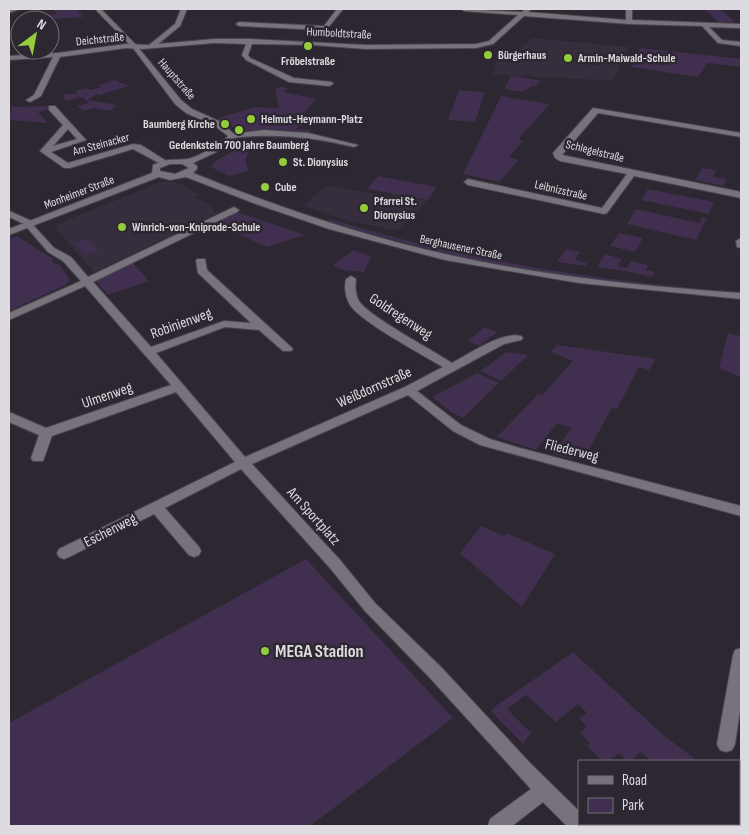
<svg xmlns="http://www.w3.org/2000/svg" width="750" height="835" font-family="'Sofia Sans Condensed',sans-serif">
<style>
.built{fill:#362e3d}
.green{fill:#402f4f}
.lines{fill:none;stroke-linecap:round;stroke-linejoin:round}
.minor-casing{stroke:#48454c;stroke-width:2}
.tertiary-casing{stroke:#48454c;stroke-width:2}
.minor{fill:#77727c;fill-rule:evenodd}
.tertiary{fill:#77727c;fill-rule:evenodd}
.poi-dot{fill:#94cc3c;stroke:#2c2730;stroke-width:2}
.labels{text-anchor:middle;stroke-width:5;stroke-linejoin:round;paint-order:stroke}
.far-street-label{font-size:12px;fill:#dddae0;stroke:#2c2730}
.far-poi-label{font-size:12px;font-weight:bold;fill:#dddae0;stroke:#2c2730;text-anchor:start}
.street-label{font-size:15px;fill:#dddae0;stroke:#2c2730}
.near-poi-label{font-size:18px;font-weight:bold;fill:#dddae0;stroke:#2c2730;text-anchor:start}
</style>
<rect width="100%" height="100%" fill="#2c2730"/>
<!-- built -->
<path class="built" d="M532 38 629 47 613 81 493 74 496 61 512 62V56Z
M161 182H175L183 185 198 194 195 197 212 206 216 214 94 272 54 227 57 226V224Z
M327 185 390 197 393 194 427 201 398 231 349 221 303 206Z"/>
<!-- green -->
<path class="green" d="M53 9H77L83 17 33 20 35 16 57 14Z
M705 9H720L735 22H718Z
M640 48 741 59V67L708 63 698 77 631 67Z
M511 75 541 81 535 87 532 86 522 92 504 89Z
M115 80 129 86 100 95 96 94 88 100 117 105 110 111 94 108 83 111 77 106 89 103 82 97 65 101 64 94H78L75 91 86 88 91 90 102 87 98 85Z
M282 87 288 88 284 92 316 99 304 113 306 114 299 122 302 123 297 129 311 130 310 132 279 130 240 132 218 118 256 107 279 108 275 89Z
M459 90 485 92 475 122 448 120Z
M501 96 550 104 520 137 519 140 523 141 509 157 519 160 499 182 463 174Z
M46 106 50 109 38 112 48 123 9 120 12 107Z
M243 145 251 148 245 160 249 171 229 176 211 167 214 162Z
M702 168 716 170 713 177 727 179 723 186 695 180Z
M378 176 437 187 428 200 367 189Z
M648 189 714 202 709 214 641 200Z
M636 209 699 223 702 217 707 218 696 240 627 224Z
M234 211 305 235 267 247 212 222Z
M329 219C466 260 599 282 741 292V294C655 288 569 279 484 262 431 251 378 236 326 221Z
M619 233 643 238 635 252 610 246Z
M17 236 53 259 51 261 60 265 70 280 65 285 9 311V239Z
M88 239 99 251 85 255 73 243Z
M566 249 580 252 575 260 587 263 586 266 557 262Z
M354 250 371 257 364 272 342 270 333 265Z
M605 254 622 259 618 266 627 268 631 261 648 265 646 270 655 272 652 277 625 271 597 267Z
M131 261 149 281 108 295 94 279Z
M484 327 497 332 479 346 468 341Z
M728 333 741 336V377L719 368Z
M557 345 656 359 649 370 639 367 617 409 612 408 586 455 580 453 572 459 553 454 571 428 557 423 536 450 497 437 538 394 542 395 573 361 551 352Z
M506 352 528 355 501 381 481 371Z
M477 373 499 383 463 418 451 412 432 397Z
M481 526 504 536 507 533 555 554 522 607 460 553Z
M306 559 453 718 310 826H9V723Z
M573 652 662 734 698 761H651L641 752 631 761H627L619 753 609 761H602L587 746 590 743 580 733 587 727 579 719 587 713 578 704 556 722 526 695 507 709 531 733 523 744 491 711 493 708Z
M739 791 741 792V826H655L657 824H739Z"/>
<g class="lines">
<!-- minor casing -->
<g class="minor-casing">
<path id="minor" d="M9 9H20L9 13Z
M181 9H187L180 26 158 44 214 39H250L366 45 476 44 489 41 518 15 464 11 461 9 522 12 525 9H531L528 12 626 20V9H632V20L741 24V28L709 27 722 40 741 42V46L718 43 702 26 629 24 524 16 493 44 476 48 366 49 313 45 252 44 248 55 250 58 294 78 332 82 333 84 329 86 289 82 246 60 242 55 246 44 214 43 143 49 126 48 60 57 41 96 30 102 26 100 34 95 53 57 9 60V56L57 53 126 44 149 45 175 24Z
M337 9H343L322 35 319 33 321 30 239 26 236 24 239 22 324 26Z
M49 106H55L86 140 51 152 68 163 133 144 141 145 168 162 161 164 133 149 70 168H64L40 151 63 125 49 110ZM68 129 77 139 53 146Z
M593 108 741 133V137L598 113 562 155 741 192V198L634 176 607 213 604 214 468 185 464 182 468 179 602 208 627 174 560 161 555 158 553 153Z
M264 130 308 133 358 145 354 147C313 137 274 133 232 138L228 136 232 134Z
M234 207 239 210 237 212 93 282 151 347 224 321 251 323 198 273 196 261 197 259H205L207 270 291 347 293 349 291 351H283L259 330 225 327 156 353 245 457 405 387 443 367C423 355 361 322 350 305 345 296 344 288 346 279L351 276 356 279C355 287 355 293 359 301 368 316 434 351 452 363 469 354 502 331 521 336L523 338 521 340 504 344 417 391 461 425 490 439 520 448 741 506V516L480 445 453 431 408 395 252 464 340 560 375 603 442 668 531 764 579 811V824H589V826H567L543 802 512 826H488L490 819 531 789 430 678 365 611 330 568 241 469 165 508 199 547 201 551 199 555 194 557 189 555 154 514 69 557 64 559 59 557 57 553 59 549 235 462 176 392 52 436 43 461H33L31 458 39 435 9 422V412L46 428 171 385 85 286 9 320V313L81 281 63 261 48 252 24 224 9 217V211L34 222V226L54 248 71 257 88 277Z
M741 238V248L737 247 736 241Z
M741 648V704L735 744 732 750 726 752 720 750 717 744 733 655 735 650Z"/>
</g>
<!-- tertiary casing -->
<g class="tertiary-casing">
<path id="tertiary" d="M95 9H101L137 46 181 100 192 109 221 122 236 136 229 146 193 163 197 166V169L193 173C275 206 359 235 445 254 542 276 642 286 741 293V299L579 283 445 260 329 229 256 204 186 177 170 180 159 177 9 235V229L152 173 153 165C171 157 170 161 187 159 196 158 222 143 228 136L215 126 186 113 175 104 133 48ZM170 164H182L189 168 175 174 160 171V168Z"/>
</g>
<!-- minor -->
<use href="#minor" class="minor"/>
<!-- tertiary -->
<use href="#tertiary" class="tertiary"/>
</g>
<!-- markers -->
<g class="poi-dot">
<circle cx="308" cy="46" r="5"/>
<circle cx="488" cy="55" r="5"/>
<circle cx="568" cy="58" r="5"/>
<circle cx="251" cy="119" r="5"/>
<circle cx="225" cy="124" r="5"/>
<circle cx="239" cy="130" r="5"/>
<circle cx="283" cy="162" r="5"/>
<circle cx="265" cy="187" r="5"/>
<circle cx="364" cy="208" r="5"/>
<circle cx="122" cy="227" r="5"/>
<circle cx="265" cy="651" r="5"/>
</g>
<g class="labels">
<!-- far-street labels -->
<g class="far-street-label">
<text transform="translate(339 33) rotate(3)" y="4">Humboldtstraße</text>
<text transform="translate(100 39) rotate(-6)" y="4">Deichstraße</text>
<text transform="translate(177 79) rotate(49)" y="4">Hauptstraße</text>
<text transform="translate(101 144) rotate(-15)" y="4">Am Steinacker</text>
<text transform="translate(595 151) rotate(14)" y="4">Schlegelstraße</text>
<text transform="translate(561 190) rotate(13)" y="4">Leibnizstraße</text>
<text transform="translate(79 192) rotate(-21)" y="4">Monheimer Straße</text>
<text transform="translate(461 247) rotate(12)" y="4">Berghausener Straße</text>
</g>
<!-- far-poi labels -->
<g class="far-poi-label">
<text x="498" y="59">Bürgerhaus</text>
<text x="578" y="62">Armin-Maiwald-Schule</text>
<text x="308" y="65" text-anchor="middle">Fröbelstraße</text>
<text x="261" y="123">Helmut-Heymann-Platz</text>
<text x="215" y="128" text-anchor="end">Baumberg Kirche</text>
<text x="239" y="149" text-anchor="middle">Gedenkstein 700 Jahre Baumberg</text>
<text x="293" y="166">St. Dionysius</text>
<text x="275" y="191">Cube</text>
<text x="374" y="205">Pfarrei St.<tspan x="374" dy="14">Dionysius</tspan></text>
<text x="132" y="231">Winrich-von-Kniprode-Schule</text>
</g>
<!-- street labels -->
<g class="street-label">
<text transform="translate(401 316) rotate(33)" y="5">Goldregenweg</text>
<text transform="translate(181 323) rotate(-20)" y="5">Robinienweg</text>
<text transform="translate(374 387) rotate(-24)" y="5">Weißdornstraße</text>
<text transform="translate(107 395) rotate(-19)" y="5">Ulmenweg</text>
<text transform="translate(572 450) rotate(14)" y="5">Fliederweg</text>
<text transform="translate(314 516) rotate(48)" y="5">Am Sportplatz</text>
<text transform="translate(110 530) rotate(-27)" y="5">Eschenweg</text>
</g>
<!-- near-poi labels -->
<g class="near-poi-label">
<text x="275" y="657">MEGA Stadion</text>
</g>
</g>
<!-- border -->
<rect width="750" height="835" fill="none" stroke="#dddae0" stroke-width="20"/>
<!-- legend -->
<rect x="578" y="760" width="162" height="65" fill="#2c2730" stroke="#736f76"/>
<rect x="588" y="776" width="25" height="8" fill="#77727c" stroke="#736f76"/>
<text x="622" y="785" font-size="15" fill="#dddae0">Road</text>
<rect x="588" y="798" width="25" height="15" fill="#402f4f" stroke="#736f76"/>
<text x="622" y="810" font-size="15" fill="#dddae0">Park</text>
<!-- north arrow -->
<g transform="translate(35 35) rotate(32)"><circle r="24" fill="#2c2730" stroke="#736f76"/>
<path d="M0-4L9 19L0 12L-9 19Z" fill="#94cc3c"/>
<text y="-8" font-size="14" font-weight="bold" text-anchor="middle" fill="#dddae0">N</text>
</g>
</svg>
